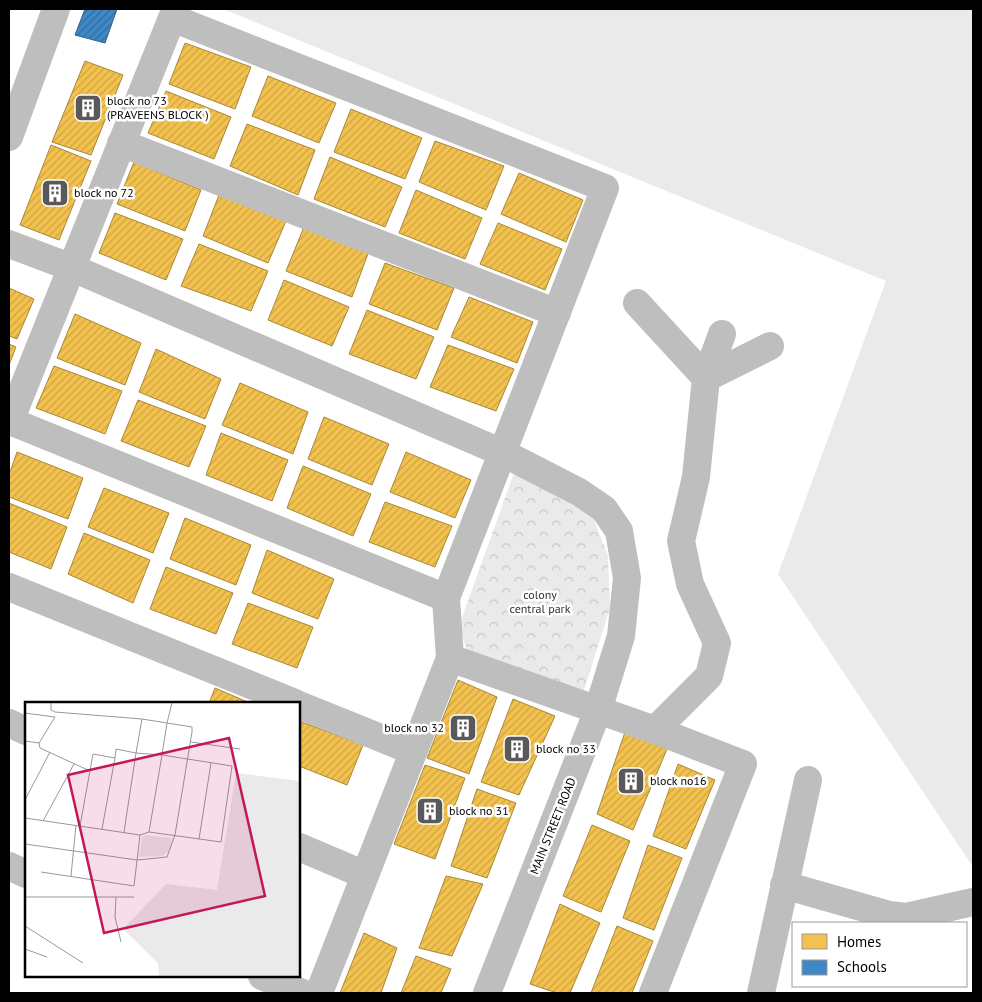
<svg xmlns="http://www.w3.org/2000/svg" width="982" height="1002" font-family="'PT Sans',sans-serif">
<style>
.green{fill:#eaeaea}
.park{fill:url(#park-crowns)}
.homes{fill:url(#homes-hatch);stroke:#a98737}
.schools{fill:url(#schools-hatch);stroke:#2c5f8a}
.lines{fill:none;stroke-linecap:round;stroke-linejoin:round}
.minor{stroke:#bebebe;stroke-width:28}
.labels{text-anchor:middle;stroke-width:5;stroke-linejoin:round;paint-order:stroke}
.poi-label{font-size:12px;fill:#000;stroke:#fff;text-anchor:start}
.park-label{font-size:12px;fill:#303030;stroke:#fff}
.street-label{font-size:12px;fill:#000;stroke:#fff}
.inset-road{fill:none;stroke:#999;stroke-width:1}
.view{fill:#c2185b;fill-opacity:0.15;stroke:#c2185b;stroke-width:2.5}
.inset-edge{fill:none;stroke:#000;stroke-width:2.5}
</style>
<defs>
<pattern id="park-crowns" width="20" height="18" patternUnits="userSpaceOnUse" patternTransform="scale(1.25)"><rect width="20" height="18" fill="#eaeaea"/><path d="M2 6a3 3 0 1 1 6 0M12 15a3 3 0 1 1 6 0" fill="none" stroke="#c7c7c7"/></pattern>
<pattern id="homes-hatch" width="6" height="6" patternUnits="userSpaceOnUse" patternTransform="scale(1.25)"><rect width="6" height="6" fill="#f2c14e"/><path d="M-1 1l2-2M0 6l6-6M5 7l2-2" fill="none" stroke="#cea442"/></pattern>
<pattern id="schools-hatch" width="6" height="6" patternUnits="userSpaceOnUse" patternTransform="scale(1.25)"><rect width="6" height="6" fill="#3f88c5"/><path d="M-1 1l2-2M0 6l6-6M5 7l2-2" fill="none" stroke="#326d9e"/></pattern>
</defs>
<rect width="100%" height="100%" fill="#fff"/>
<!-- green -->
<path class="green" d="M223 9H973V867L778 574 886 281Z"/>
<!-- park -->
<path class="park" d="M515 470 589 507 608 556 610 608 583 693 467 650 459 626Z"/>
<!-- homes -->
<path class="homes" d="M185 43 251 67 235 109 169 84Z
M85 61 123 75 91 155 52 142Z
M268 76 336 103 319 143 252 116Z
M166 91 231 117 214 159 148 133Z
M351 109 422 138 405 179 334 152Z
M247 124 315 150 298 195 230 166Z
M435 141 504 166 486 210 419 182Z
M51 145 91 161 59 240 20 225Z
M330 157 402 187 385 227 314 199Z
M134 162 201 190 185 231 117 204Z
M519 173 583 200 566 242 501 214Z
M416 190 482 218 465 259 399 233Z
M219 195 286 221 268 263 203 236Z
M115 213 183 239 166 280 99 253Z
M498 223 562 249 545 290 480 264Z
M304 227 369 251 352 297 286 271Z
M199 244 268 271 251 311 181 286Z
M385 263 454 288 437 330 369 304Z
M284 280 349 307 332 346 268 320Z
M9 288 34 299 17 339 9 336Z
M469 297 533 322 517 363 451 337Z
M367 310 434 337 416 379 349 354Z
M75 314 141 343 125 385 57 358Z
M9 344 16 347 9 365Z
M448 345 514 369 496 411 430 387Z
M156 349 221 379 205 419 139 392Z
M54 366 122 391 105 434 36 408Z
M240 383 308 412 293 454 222 425Z
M138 400 206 426 189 467 121 441Z
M324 417 389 444 372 485 308 459Z
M221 433 288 460 272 501 206 475Z
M17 452 83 478 68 519 9 497V475Z
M406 452 471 480 455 518 390 492Z
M303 466 371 494 353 536 287 508Z
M104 488 169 513 153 553 88 527Z
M385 502 452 526 435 567 369 542Z
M9 503 67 527 51 569 9 552Z
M185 518 251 545 236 585 170 559Z
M84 533 150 560 133 603 68 574Z
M267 550 334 579 318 619 252 593Z
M166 567 233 593 216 634 150 609Z
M248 603 313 627 297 668 232 644Z
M458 680 497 697 469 774 427 758Z
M215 688 250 703H209Z
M513 699 555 716 519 795 481 782Z
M299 721 363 745 347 785 299 766Z
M625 732 667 749 633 830 597 814Z
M678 764 715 780 686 849 653 836Z
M425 765 465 778 435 859 394 844Z
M477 789 516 803 487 878 451 866Z
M592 825 630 841 601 912 563 896Z
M648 845 682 858 654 930 623 918Z
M446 876 483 884 452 956 419 948Z
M560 904 600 923 570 993H557L530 984Z
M617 926 653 941 632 993H591Z
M364 933 397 948 381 993H340Z
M416 956 451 969 441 993H401Z"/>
<!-- schools -->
<path class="schools" d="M85 9H117L105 43 75 35Z"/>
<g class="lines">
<!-- minor -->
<path class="minor" d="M9 137 56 9
M121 143 557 313
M9 244 70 267 503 453 579 492 604 509 619 531 627 578 621 636 598 710 487 993
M637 303 706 378
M706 378 770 346
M9 587 295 703
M446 598 10 421 172 18 605 188 446 598 450 658
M299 705 413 751
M9 723 26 731
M655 730 709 676 717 643 690 584 681 541 696 477 706 378 722 334
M299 847 365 875
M9 866 26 874
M784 885 889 915 906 917 973 902
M262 976 302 993
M319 993 450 658 655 730 743 764 653 993
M761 993 808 780"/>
</g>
<!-- icons -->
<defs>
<g id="building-square" transform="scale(1.4375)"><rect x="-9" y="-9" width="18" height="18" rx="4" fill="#595959" stroke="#fff"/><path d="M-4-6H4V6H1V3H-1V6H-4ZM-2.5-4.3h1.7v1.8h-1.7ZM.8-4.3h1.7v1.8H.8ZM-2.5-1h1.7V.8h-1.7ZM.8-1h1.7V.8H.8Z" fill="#fff"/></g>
</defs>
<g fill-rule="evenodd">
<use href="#building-square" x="88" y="108"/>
<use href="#building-square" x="55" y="193"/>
<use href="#building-square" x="463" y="728"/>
<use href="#building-square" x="517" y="749"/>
<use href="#building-square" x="631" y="781"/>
<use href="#building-square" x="430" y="811"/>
</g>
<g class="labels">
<!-- poi labels -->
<g class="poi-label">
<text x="107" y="105">block no 73<tspan x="107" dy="14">(PRAVEENS BLOCK )</tspan></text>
<text x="74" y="197">block no 72</text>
<text x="444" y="732" text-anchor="end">block no 32</text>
<text x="536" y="753">block no 33</text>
<text x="650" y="785">block no16</text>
<text x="449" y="815">block no 31</text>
</g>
<!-- park labels -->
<g class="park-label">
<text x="540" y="599">colony<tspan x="540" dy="14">central park</tspan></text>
</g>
<!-- street labels -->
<g class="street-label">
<text transform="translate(553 826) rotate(-68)" y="4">MAIN STREET ROAD</text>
</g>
</g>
<!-- overview -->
<g transform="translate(25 702)">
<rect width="275" height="275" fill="#fff"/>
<path d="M211 71 275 79V274H134L133 261 98 227 141 182 192 188Z" fill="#eaeaea"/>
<path d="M121 133 148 136 144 149 137 154 114 155 117 135Z" fill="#eaeaea"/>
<path class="inset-road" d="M26 1V8L30 10 117 17M0 11 30 15 14 41M0 39 14 41 15 46 65 69M166 40 215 47M0 98 25 50M0 116 115 133 109 184 16 170M18 119 49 62M55 124 68 52 90 56 91 47 111 51 137 53 142 21 117 17 111 51 99 130M77 127 90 56M115 133 124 130 196 140 207 64 137 53 124 130M174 137 186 61M0 142 112 158 142 155 150 133 167 30V25L142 21 147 1M46 174 51 123M0 195H109M91 195 90 215 96 240M0 224 58 261M0 247 22 255"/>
<path class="view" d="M204 36 240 194 79 231 43 73Z"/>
<rect width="275" height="275" class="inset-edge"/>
</g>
<!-- border -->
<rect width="982" height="1002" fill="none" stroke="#000000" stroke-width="20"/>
<!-- legend -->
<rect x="792" y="922" width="175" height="65" fill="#ffffff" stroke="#999999"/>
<rect x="802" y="934" width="25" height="15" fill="#f2c14e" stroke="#999999"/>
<text x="837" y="947" font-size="15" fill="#000000">Homes</text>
<rect x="802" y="960" width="25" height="15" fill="#3f88c5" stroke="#999999"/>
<text x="837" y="972" font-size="15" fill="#000000">Schools</text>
</svg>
